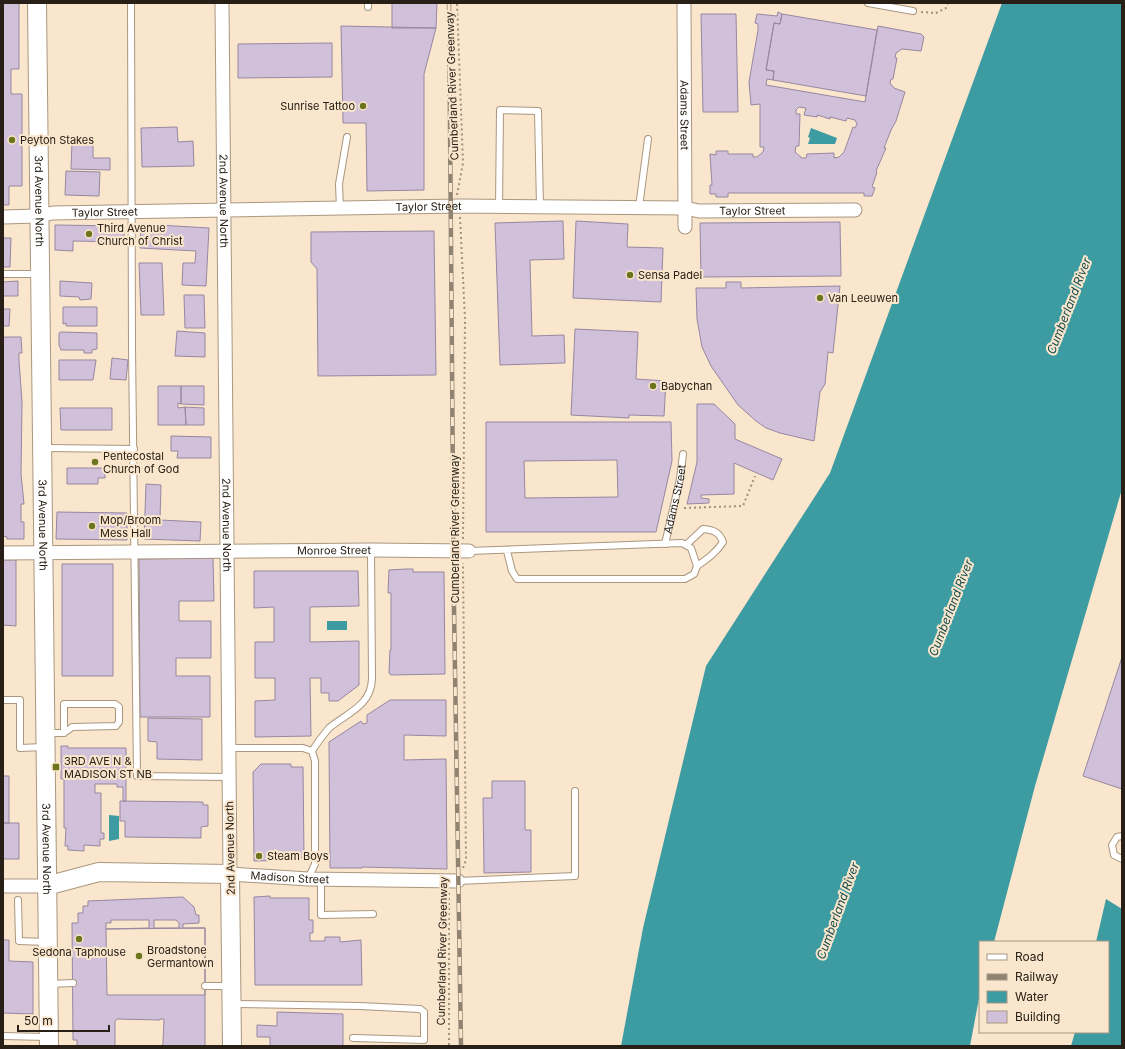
<svg xmlns="http://www.w3.org/2000/svg" width="1125" height="1049" font-family="Inter,sans-serif">
<style>
.water{fill:#3d9ba2}
.building{fill:#d0c0da;stroke:#9787a0;fill-rule:evenodd}
.lines{fill:none;stroke-linecap:round;stroke-linejoin:round}
.lane-casing{stroke:#aa977e;stroke-width:8}
.street-casing{stroke:#aa977e;stroke-width:15}
.secondary-casing{stroke:#aa977e;stroke-width:20}
.path{stroke:#a0917e;stroke-width:2;stroke-dasharray:2 3;stroke-linecap:butt}
.lane{stroke:#fff;stroke-width:6}
.street{stroke:#fff;stroke-width:13}
.secondary{stroke:#fff;stroke-width:18}
.rail-casing{stroke:#918372;stroke-width:4.5}
.rail{stroke:#fae6cc;stroke-width:3;stroke-dasharray:9;stroke-linecap:butt}
.poi-dot{fill:#6d751e;stroke:#fae6cc;stroke-width:1.5}
.labels{text-anchor:middle;stroke-width:4;stroke-linejoin:round;paint-order:stroke}
.street-label{font-size:11px;fill:#282017;stroke:#fae6cc}
.poi-label{font-size:11px;fill:#282017;stroke:#fae6cc;text-anchor:start}
.water-label{font-size:12px;font-style:italic;fill:#134a4e;stroke:#fae6cc}
</style>
<rect width="100%" height="100%" fill="#fae6cc"/>
<!-- water -->
<path class="water" d="M1002 3H1122V489L1035 786 994 942H980V993L970 1046H621L643 928 706 666 830 473Z
M811 128 837 138 835 144H808L810 138 808 137Z
M327 621H347V630H327Z
M109 815 119 816V839L109 841Z
M1106 899 1122 909V1046H1071L1075 1032H1108V942H1096Z"/>
<!-- building -->
<path class="building" d="M3 3H19V69H11V94H22V186H9V205H3Z
M392 3H437L436 28H392Z
M778 12 782 14 780 24 774 23 766 70 774 71 773 80 767 79 766 85 865 102 878 26 921 34 924 37 921 51 902 49 896 53 895 58H897L893 79H891L890 83 894 88 905 92 896 121 891 130 884 148H886L876 171 877 172 872 187 875 188 872 196H864V193H728V197H716V194H710V185H712L710 154 716 155V151H728V154H753V157H757L763 152 764 147H760V104L751 105 749 82 758 30V24L755 23 757 14 777 16ZM799 107 806 108 804 115 817 117V115L830 119V117L846 121 847 118 855 120 857 124 855 128 853 127 844 152 839 157 834 158V153L807 154 806 158H802L795 152 796 146H799L800 114H796V110Z
M701 14H736L738 112H703Z
M782 14 877 30 866 96 773 80 774 71 766 70 774 23 780 24Z
M341 26 436 28 424 74V190L367 191 366 123H343Z
M332 43V77L238 78V44Z
M177 127 178 142 193 141 194 166 142 167 141 128Z
M72 142H93V158H110V170L71 169Z
M66 171 100 172 99 196 65 195Z
M563 221 564 259 530 260 532 336 564 335 565 363 500 365 495 223Z
M576 221 628 224 627 247 663 248 661 302 573 298Z
M840 222 841 276 701 277 700 223Z
M141 224 209 228 206 286 182 285 183 263H195L196 251 140 248Z
M55 225 124 226V242L73 241V251L55 250Z
M434 231 436 375 318 376 317 269 311 262V232Z
M3 238H11L10 267H3Z
M139 263H162L164 315H141Z
M18 281V296H3V282Z
M60 281 92 283 91 299 80 300 79 297 60 296Z
M726 282H741V288L840 286 833 353 828 352 825 384 820 392 814 441 780 433 766 428 756 421 738 405 711 366 702 347 697 319 696 288H726Z
M184 295H204L205 328H185Z
M63 307H97V326H66V323L63 324Z
M3 309H10L9 326H3Z
M575 329 638 332 636 379 666 381 664 416 629 415V418L571 415Z
M177 331 205 333V357L175 356Z
M61 332 97 333V349L92 350V353H84V350H61L59 345V333Z
M5 337H21L22 353H19V361L22 402 21 474 24 504H21V522H24V539H7V537L3 536V338Z
M112 358 128 360 126 380 110 379Z
M59 360H96L93 380H59Z
M158 386H181V404L178 403V408L185 407 186 425H158Z
M181 386H204V405L181 404Z
M697 404H714L735 424V439L782 459 773 480 734 463V494L701 495V498L709 499V503L687 504 697 462Z
M185 407 204 408V425H186Z
M60 408H112V430H61Z
M486 422H671L672 461 656 532H486ZM617 460 618 497 525 498 524 461Z
M171 436 211 437V458H177L178 451H171Z
M67 468H105V478H98V484H67Z
M146 484 161 485 160 520 201 522 200 541 144 539Z
M57 512 127 513V540L56 539Z
M213 558 214 601H179V621H211V658H176V676H210V717H140L139 559Z
M3 560H16V626L3 625Z
M62 564H113V676H62Z
M407 569H413V572H444L445 674 391 675 389 673 390 650H391V593H388L389 570Z
M254 571H358L359 606 310 607V642L359 641V685L338 701H329V693H321V678H310L311 736 255 737V701L275 700V678H255V642H274V607L254 608Z
M1122 657V789L1083 776Z
M390 700H446V736L404 735V760L446 759 447 869 362 867V868H330L329 742 361 721 363 724 367 723V715Z
M148 718 202 719V760L157 759V742L148 741Z
M61 746H68V748H126V801H123V787H117V784H95V793H101V833H104V839H100V846L84 845V851L68 850V846H65L66 828H64V779H61Z
M261 764H291V767H303L304 858 292 857V860L254 861 253 772Z
M3 776H9V823H3Z
M492 781H525V830H531V872L484 873 483 798H492Z
M120 801 203 802V805H208V826L201 827V838L125 837V821H120Z
M3 823H19V859H3Z
M270 896V898H309V920H313V933H310V941H325V937H340V942L361 940 362 985H255L254 897Z
M183 897 194 907 196 915H199V923L183 924V928H205V1046H161L163 1044 164 1019H160V1020L117 1019 115 1021V1046H77V1040H73L72 923H78V913H83V906H88V901ZM111 920H149V928L106 929V923H111ZM154 920H176L179 923V928H154Z
M205 928V995H107L106 929Z
M3 940H9V961L33 962V1014L3 1013Z
M277 1012 343 1014V1046H270V1037H257V1025L277 1026Z"/>
<g class="lines">
<!-- lane casing -->
<g class="lane-casing">
<g id="lane">
<path d="M131 3 132 347 137 776 229 777"/>
<path d="M368 3V7"/>
<path d="M868 3 913 11"/>
<path d="M499 207 500 110 538 111 540 207"/>
<path d="M639 207 648 139"/>
<path d="M340 209 339 184 347 137"/>
<path d="M3 274H39"/>
<path d="M45 448 134 449"/>
<path id="s1" d="M665 544 680 479 683 454"/>
<path d="M686 545 703 529C714 530 719 532 723 542 716 553 707 559 697 566"/>
<path d="M469 551 682 543 691 548 697 566 694 574 685 579H517L512 571 507 551"/>
<path d="M3 700H20V748L43 747"/>
<path d="M48 733H62C66 732 69 730 72 727L116 726 119 722V707L115 704H64V733"/>
<path d="M229 748H303L312 751C317 743 323 735 329 728 347 713 371 706 372 679L371 550"/>
<path d="M1122 836 1117 837 1112 845 1114 855 1122 859"/>
<path d="M308 879 315 864V761L312 751"/>
<path d="M321 879V915L373 914"/>
<path d="M458 881 575 876V791"/>
<path d="M18 900 19 941 46 942"/>
<path d="M49 984 73 983"/>
<path d="M205 986H230"/>
<path d="M233 1004 360 1006 420 1009 424 1012V1040L353 1038"/>
<path d="M3 1036 47 1037"/>
</g>
</g>
<!-- street casing -->
<g class="street-casing">
<g id="street">
<path id="s2" d="M222 3 230 874 308 879 458 881"/>
<path id="s3" d="M684 3 685 227"/>
<path id="s4" d="M3 217 38 216 53 213 459 206 685 208 699 211 855 210"/>
<path id="s5" d="M3 553 371 550 469 551"/>
<path d="M3 886H46"/>
</g>
</g>
<!-- secondary casing -->
<g class="secondary-casing">
<g id="secondary">
<path id="s6" d="M37 3 49 1046"/>
<path d="M46 886 99 872 230 874 232 1046"/>
</g>
</g>
<!-- path -->
<path class="path" d="M921 12 936 13 946 8 948 3
M457 195 463 163 457 3
M460 217 465 319 463 539
M684 508 743 506 755 476
M458 868H463L466 860 463 563
M449 893V1046"/>
<!-- lane -->
<use href="#lane" class="lane"/>
<!-- street -->
<use href="#street" class="street"/>
<!-- secondary -->
<use href="#secondary" class="secondary"/>
<!-- rail casing -->
<g class="rail-casing">
<path id="rail" d="M449 3 454 607 461 1046"/>
</g>
<!-- rail -->
<use href="#rail" class="rail"/>
</g>
<!-- markers -->
<g class="poi-dot">
<circle cx="363" cy="106" r="4"/>
<circle cx="12" cy="140" r="4"/>
<circle cx="89" cy="234" r="4"/>
<circle cx="630" cy="275" r="4"/>
<circle cx="820" cy="298" r="4"/>
<circle cx="653" cy="386" r="4"/>
<circle cx="95" cy="462" r="4"/>
<circle cx="92" cy="526" r="4"/>
<rect x="52" y="763" width="8" height="8" rx="2"/>
<circle cx="259" cy="856" r="4"/>
<circle cx="79" cy="939" r="4"/>
<circle cx="139" cy="956" r="4"/>
</g>
<g class="labels">
<!-- street labels -->
<g class="street-label">
<text transform="translate(452 86) rotate(-92)" y="4">Cumberland River Greenway</text>
<text dy="4" stroke="none"><textPath href="#s3" startOffset="112">Adams Street</textPath></text>
<text dy="4" stroke="none"><textPath href="#s6" startOffset="198">3rd Avenue North</textPath></text>
<text dy="4" stroke="none"><textPath href="#s2" startOffset="198">2nd Avenue North</textPath></text>
<text dy="4" stroke="none"><textPath href="#s4" startOffset="426">Taylor Street</textPath></text>
<text dy="4" stroke="none"><textPath href="#s4" startOffset="750">Taylor Street</textPath></text>
<text dy="4" stroke="none"><textPath href="#s4" startOffset="102">Taylor Street</textPath></text>
<text dy="4" stroke="none"><textPath href="#s1" startOffset="46">Adams Street</textPath></text>
<text dy="4" stroke="none"><textPath href="#s6" startOffset="522">3rd Avenue North</textPath></text>
<text dy="4" stroke="none"><textPath href="#s2" startOffset="522">2nd Avenue North</textPath></text>
<text transform="translate(455 529) rotate(-90)" y="4">Cumberland River Greenway</text>
<text dy="4" stroke="none"><textPath href="#s5" startOffset="331">Monroe Street</textPath></text>
<text dy="4" stroke="none"><textPath href="#s6" startOffset="846">3rd Avenue North</textPath></text>
<text transform="translate(230 848) rotate(-91)" y="4">2nd Avenue North</text>
<text dy="4" stroke="none"><textPath href="#s2" startOffset="931">Madison Street</textPath></text>
<text transform="translate(442 951) rotate(-89)" y="4">Cumberland River Greenway</text>
</g>
<!-- poi labels -->
<g class="poi-label">
<text x="355" y="110" text-anchor="end">Sunrise Tattoo</text>
<text x="20" y="144">Peyton Stakes</text>
<text x="97" y="232">Third Avenue<tspan x="97" dy="13">Church of Christ</tspan></text>
<text x="638" y="279">Sensa Padel</text>
<text x="828" y="302">Van Leeuwen</text>
<text x="661" y="390">Babychan</text>
<text x="103" y="460">Pentecostal<tspan x="103" dy="13">Church of God</tspan></text>
<text x="100" y="524">Mop/Broom<tspan x="100" dy="13">Mess Hall</tspan></text>
<text x="64" y="765">3RD AVE N &amp;<tspan x="64" dy="13">MADISON ST NB</tspan></text>
<text x="267" y="860">Steam Boys</text>
<text x="147" y="954">Broadstone<tspan x="147" dy="13">Germantown</tspan></text>
<text x="79" y="956" text-anchor="middle">Sedona Taphouse</text>
</g>
<!-- water labels -->
<g class="water-label">
<text transform="translate(1069 306) rotate(-69)" y="4">Cumberland River</text>
<text transform="translate(951 608) rotate(-69)" y="4">Cumberland River</text>
<text transform="translate(838 911) rotate(-70)" y="4">Cumberland River</text>
</g>
</g>
<!-- border -->
<rect width="1125" height="1049" fill="none" stroke="#282017" stroke-width="8"/>
<!-- legend -->
<rect x="979" y="941" width="130" height="92" fill="#fae6cc" stroke="#a69784"/>
<rect x="987" y="954" width="20" height="6" fill="#ffffff" stroke="#a69784"/>
<text x="1015" y="961" font-size="12" fill="#282017">Road</text>
<rect x="987" y="974" width="20" height="6" fill="#918372" stroke="#a69784"/>
<text x="1015" y="981" font-size="12" fill="#282017">Railway</text>
<rect x="987" y="991" width="20" height="12" fill="#3d9ba2" stroke="#a69784"/>
<text x="1015" y="1001" font-size="12" fill="#282017">Water</text>
<rect x="987" y="1011" width="20" height="12" fill="#d0c0da" stroke="#a69784"/>
<text x="1015" y="1021" font-size="12" fill="#282017">Building</text>
<!-- scale -->
<path d="M18 1025v6h91v-6" fill="none" stroke="#282017" stroke-width="2"/>
<text x="24" y="1025" font-size="12" fill="#282017" stroke="#fae6cc" stroke-width="3" paint-order="stroke">50 m</text>
</svg>
